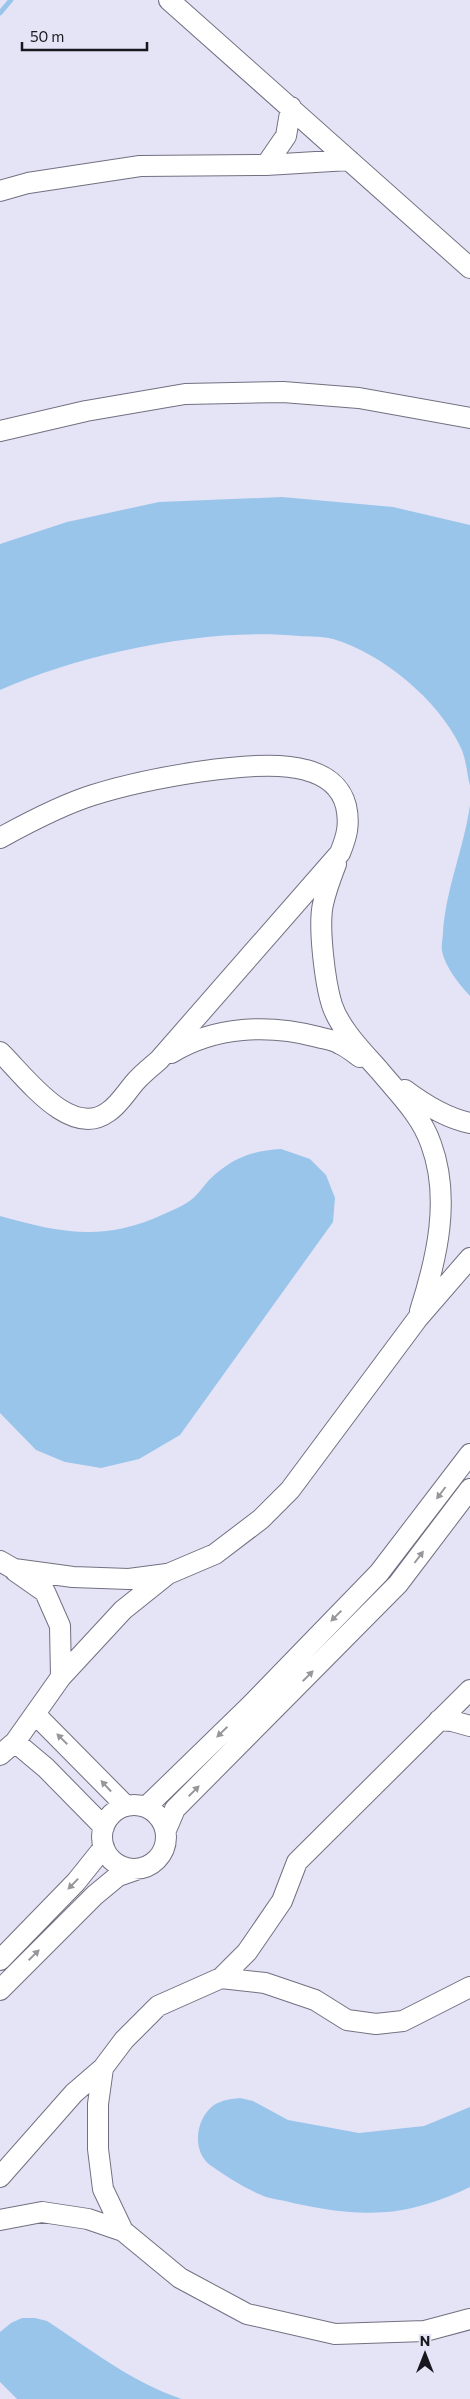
<svg xmlns="http://www.w3.org/2000/svg" width="470" height="2399" font-family="Commissioner,sans-serif">
<style>
.water{fill:#9ac5eb}
.lines{fill:none;stroke-linecap:round;stroke-linejoin:round}
.stream{stroke:#9ac5eb;stroke-width:5}
.minor-casing{stroke:#727080;stroke-width:22}
.minor{stroke:#fff;stroke-width:20}
.oneway{fill:#979799}
</style>
<rect width="100%" height="100%" fill="#e5e3f6"/>
<!-- water -->
<path class="water" d="M282 497 393 507 470 525V786C467 774 466 757 460 746 438 700 382 653 333 639 323 636 310 637 299 636 209 627 83 653 0 690V544L67 522 159 502Z
M470 805V996C459 984 445 967 442 951 441 945 443 938 443 932 446 888 464 848 470 805Z
M281 1149 310 1159 326 1175 335 1198 333 1222 180 1435 139 1459 101 1468 65 1462 36 1450 0 1413V1216C60 1233 105 1242 164 1214 172 1210 181 1207 188 1202 196 1197 203 1187 209 1180 232 1158 250 1151 281 1149Z
M240 2098 253 2101 288 2120 359 2133 424 2126 470 2107V2187C448 2198 411 2211 386 2212 352 2215 318 2209 285 2201 276 2199 266 2198 259 2194 243 2187 224 2175 210 2165 191 2150 196 2118 214 2105 222 2100 231 2099 240 2098Z
M22 2318H35L47 2321C90 2349 133 2383 182 2399H17L0 2382V2332L11 2323Z"/>
<g class="lines">
<!-- stream -->
<path class="stream" d="M0 13 11 0"/>
<!-- minor casing -->
<g class="minor-casing">
<path id="minor" d="M169 0 470 268
M266 165 286 136 291 107
M0 191 28 183 140 166 266 165 349 160
M0 431 86 411 185 394 283 392 359 398 470 418
M0 838C29 822 61 805 93 795 141 780 259 756 306 770 325 775 341 786 346 806 350 824 347 836 340 853L159 1060C151 1067 143 1073 136 1081 127 1091 119 1105 108 1112 70 1140 24 1075 0 1052
M336 864C331 877 326 890 323 904 318 926 325 983 332 1005 340 1029 363 1052 379 1070 398 1093 421 1115 431 1144 451 1198 437 1258 420 1311
M171 1053C215 1026 269 1024 318 1037 325 1039 334 1040 340 1044 347 1047 353 1052 360 1057
M405 1090C425 1105 446 1118 470 1123
M0 1561 14 1569 73 1577 129 1579 167 1574
M15 1571 45 1592 60 1626 61 1677
M35 1714 126 1806
M439 1720 452 1721 470 1726
M15 1742 46 1768 104 1827
M0 1755 15 1742 61 1677 123 1610 168 1574 215 1554 261 1519 290 1490 418 1318 470 1258
M102 1837a32 32 0 1 1 64 0a32 32 0 1 1-64 0Z
M146 1807 250 1706 379 1573 470 1454
M166 1830 175 1809 398 1584 470 1489
M0 1960 76 1882 104 1847
M221 1978 265 1983 315 2000 347 2020 376 2024 403 2021 470 1987
M0 1990 95 1895 118 1876 141 1868
M103 2068 98 2104V2149L103 2189 123 2231 180 2278 247 2314 335 2334 425 2331 470 2319
M0 2177 74 2093 103 2068 124 2040 158 2006 221 1978 247 1952 282 1901 297 1862 470 1690
M0 2220 42 2212 88 2219 123 2231"/>
</g>
<!-- minor -->
<use href="#minor" class="minor"/>
</g>
<!-- one-way arrows -->
<defs><path id="oneway-solid" d="M-6-.8H1V-3.2L6.5 0L1 3.2V.8H-6Z" transform="scale(1.25)"/></defs>
<g class="oneway">
<use href="#oneway-solid" transform="translate(441 1493) rotate(127)"/>
<use href="#oneway-solid" transform="translate(419 1557) rotate(-53)"/>
<use href="#oneway-solid" transform="translate(336 1616) rotate(135)"/>
<use href="#oneway-solid" transform="translate(308 1676) rotate(-45)"/>
<use href="#oneway-solid" transform="translate(222 1732) rotate(136)"/>
<use href="#oneway-solid" transform="translate(62 1739) rotate(-135)"/>
<use href="#oneway-solid" transform="translate(106 1786) rotate(-133)"/>
<use href="#oneway-solid" transform="translate(194 1791) rotate(-45)"/>
<use href="#oneway-solid" transform="translate(73 1884) rotate(134)"/>
<use href="#oneway-solid" transform="translate(34 1955) rotate(-44)"/>
</g>
<!-- north arrow -->
<g transform="translate(425 2354)" stroke="#e5e3f6" stroke-width="4" paint-order="stroke">
<path d="M0-4L9 19L0 12L-9 19Z" fill="#17171d"/>
<text y="-8" font-size="14" font-weight="bold" text-anchor="middle" fill="#17171d">N</text>
</g>
<!-- scale -->
<path d="M22 42v8h125v-8" fill="none" stroke="#17171d" stroke-width="2.5"/>
<text x="30" y="42" font-size="15" fill="#17171d" stroke="#e5e3f6" stroke-width="4" paint-order="stroke">50 m</text>
</svg>
